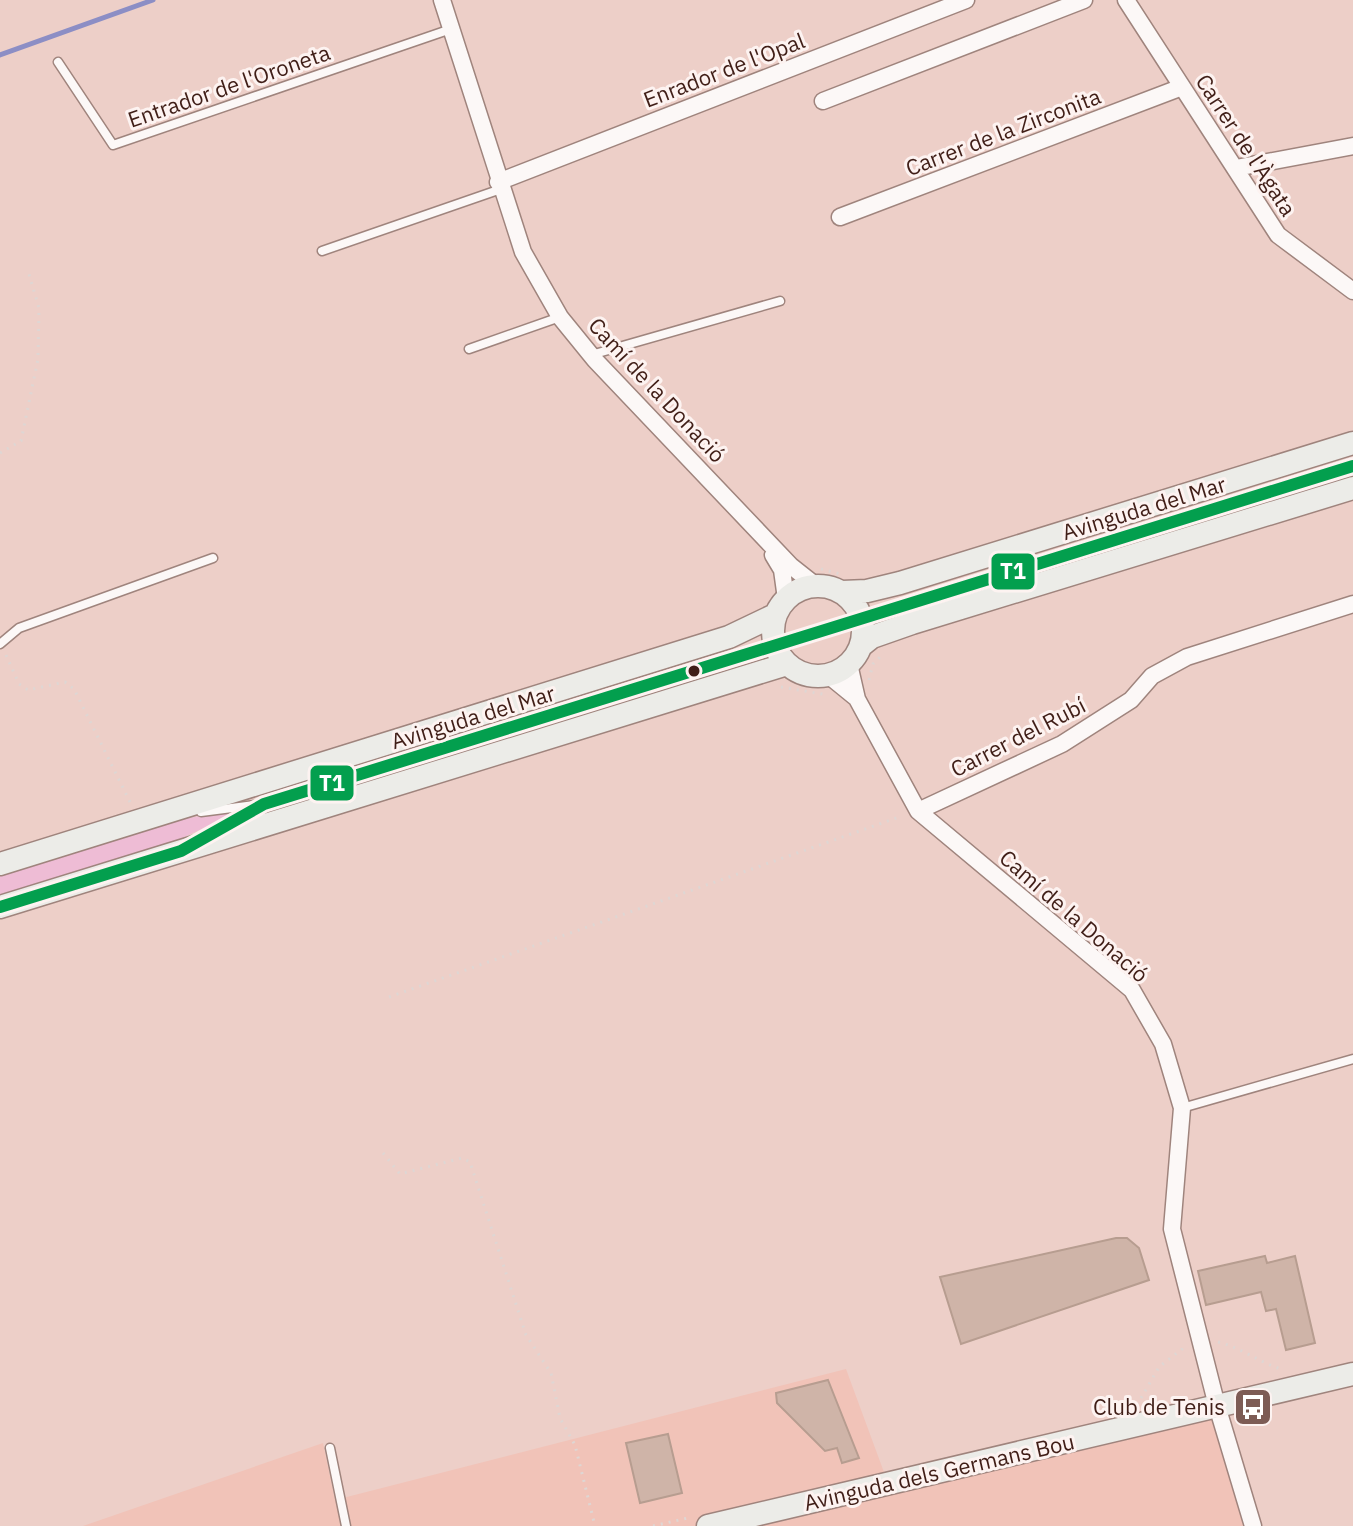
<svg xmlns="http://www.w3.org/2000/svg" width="1353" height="1526" font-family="'IBM Plex Sans',sans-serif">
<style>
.built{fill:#f1c3b8}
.green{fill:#eebcd5}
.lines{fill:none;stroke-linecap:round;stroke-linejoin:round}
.stream{stroke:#8c8ec5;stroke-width:5}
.building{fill:#cfb4a8;stroke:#b79d90;stroke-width:2}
.lane-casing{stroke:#9f847d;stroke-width:11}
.street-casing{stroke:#9f847d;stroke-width:19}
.secondary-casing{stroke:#9f847d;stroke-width:25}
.path{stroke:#dfd6d3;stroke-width:3;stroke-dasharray:2 6;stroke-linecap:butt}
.lane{stroke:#fcf8f7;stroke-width:8}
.street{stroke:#fcf8f7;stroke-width:16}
.secondary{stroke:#ecece8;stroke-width:22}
.bus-1-casing{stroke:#fdf3f1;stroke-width:18}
.bus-1{stroke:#039f4e;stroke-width:12}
.bus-dot{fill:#401e17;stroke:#fdf3f1;stroke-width:3}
.labels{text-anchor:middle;stroke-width:6;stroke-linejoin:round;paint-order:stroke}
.street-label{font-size:22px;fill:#401e17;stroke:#fdf3f1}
.poi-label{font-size:22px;fill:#401e17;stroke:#fdf3f1;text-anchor:end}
.line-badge{stroke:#fdf3f1;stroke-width:3}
.badge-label{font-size:22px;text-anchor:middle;font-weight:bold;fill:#fff}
</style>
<rect width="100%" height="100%" fill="#edcfc8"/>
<!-- built -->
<path class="built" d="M846 1369 892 1494 1222 1417 1243 1526H83L323 1443 335 1500Z"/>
<!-- green -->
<path class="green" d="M247 808 169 844 0 898V872L177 820Z"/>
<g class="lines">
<!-- stream -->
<path class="stream" d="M0 55 153 0"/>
</g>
<!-- building -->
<path class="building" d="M1116 1238H1127L1139 1248 1149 1280 961 1344 940 1277Z
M1265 1256 1267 1263 1295 1256 1315 1343 1286 1350 1276 1309 1266 1311 1261 1292 1206 1305 1198 1271Z
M828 1380 859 1458 842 1463 837 1448 825 1451 777 1403 776 1393Z
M668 1434 682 1493 640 1503 626 1443Z"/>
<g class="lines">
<!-- lane casing -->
<g class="lane-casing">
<path id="lane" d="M58 62 113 145 451 29
M322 251 501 189
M469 349 560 317
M591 355 780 301
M0 644 19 628 213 558
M201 812 263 804
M212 831 264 804 1353 466
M1182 1108 1353 1059
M330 1448 346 1526"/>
</g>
<!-- street casing -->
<g class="street-casing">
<path id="street" d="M442 0 523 252 560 317 595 360 791 566 815 585
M1126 0 1278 235 1353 291
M823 101 1084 0
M1236 168 1353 146
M498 182 966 0
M840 217 1182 87
M773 555 782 570 786 599
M849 664 857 699 918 811 1132 990 1163 1044 1182 1108 1172 1229 1217 1406 1253 1526
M828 675 855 697
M918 811 1062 744 1131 700 1152 676 1187 657 1353 604"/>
</g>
<!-- secondary casing -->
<g class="secondary-casing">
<path id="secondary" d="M773 631a45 45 0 1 1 90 0a45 45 0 1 1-90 0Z
M842 592 867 591 900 583 1353 443
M862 645 872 637 912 623 1353 488
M0 864 729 637 775 615
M0 907 787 664
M708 1526 1353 1374"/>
</g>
<!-- path -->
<path class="path" d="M0 453 21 441 38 359 39 308 28 271
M821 569 840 574
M6 655 19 684 28 690 65 682 74 689 131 804
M869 680 873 664 884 653
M781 687 828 695
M389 997 902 816
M383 1153 400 1174 462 1158 470 1162 526 1335 551 1373 560 1418 575 1445 595 1526
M1218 1342C1242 1348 1260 1363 1284 1370
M1137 1405 1159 1367 1182 1349 1184 1343
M653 1526 692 1517"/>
<!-- lane -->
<use href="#lane" class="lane"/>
<!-- street -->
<use href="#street" class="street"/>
<!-- secondary -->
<use href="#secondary" class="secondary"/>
<!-- bus-1 casing -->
<g class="bus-1-casing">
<path id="bus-1" d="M0 907 181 851 264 804 1353 466"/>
</g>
<!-- bus-1 -->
<use href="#bus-1" class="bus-1"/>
</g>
<!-- icons -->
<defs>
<g id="bus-square" transform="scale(2)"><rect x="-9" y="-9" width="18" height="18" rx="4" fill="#7d5c55" stroke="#fdf3f1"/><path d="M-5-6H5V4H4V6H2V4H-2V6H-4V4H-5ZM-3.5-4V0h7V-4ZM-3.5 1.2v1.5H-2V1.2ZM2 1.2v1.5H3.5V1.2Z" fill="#fff"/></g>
</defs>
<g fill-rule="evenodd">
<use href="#bus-square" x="1253" y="1407"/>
</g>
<!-- markers -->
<circle class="bus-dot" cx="694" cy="671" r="7"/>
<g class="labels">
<!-- street labels -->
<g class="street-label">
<text transform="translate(724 70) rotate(-21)" y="8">Enrador de l'Opal</text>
<text transform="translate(229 86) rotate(-19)" y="8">Entrador de l'Oroneta</text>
<text transform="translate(1003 132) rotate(-21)" y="8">Carrer de la Zirconita</text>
<text transform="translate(1246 145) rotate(57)" y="8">Carrer de l'Àgata</text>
<text transform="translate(657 390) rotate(47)" y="8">Camí de la Donació</text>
<text transform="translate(1144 508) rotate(-17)" y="8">Avinguda del Mar</text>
<text transform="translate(473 717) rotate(-17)" y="8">Avinguda del Mar</text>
<text transform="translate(1018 737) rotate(-27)" y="8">Carrer del Rubí</text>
<text transform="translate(1074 916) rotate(41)" y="8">Camí de la Donació</text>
<text transform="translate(939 1472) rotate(-13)" y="8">Avinguda dels Germans Bou</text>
</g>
<!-- poi labels -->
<g class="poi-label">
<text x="1225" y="1415">Club de Tenis</text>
</g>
</g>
<g class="line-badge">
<rect x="990" y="552" width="46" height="39" rx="8" fill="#039f4e"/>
<rect x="309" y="764" width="46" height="38" rx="8" fill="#039f4e"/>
</g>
<g class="badge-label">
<text x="1013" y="579">T1</text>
<text x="332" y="791">T1</text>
</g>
</svg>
